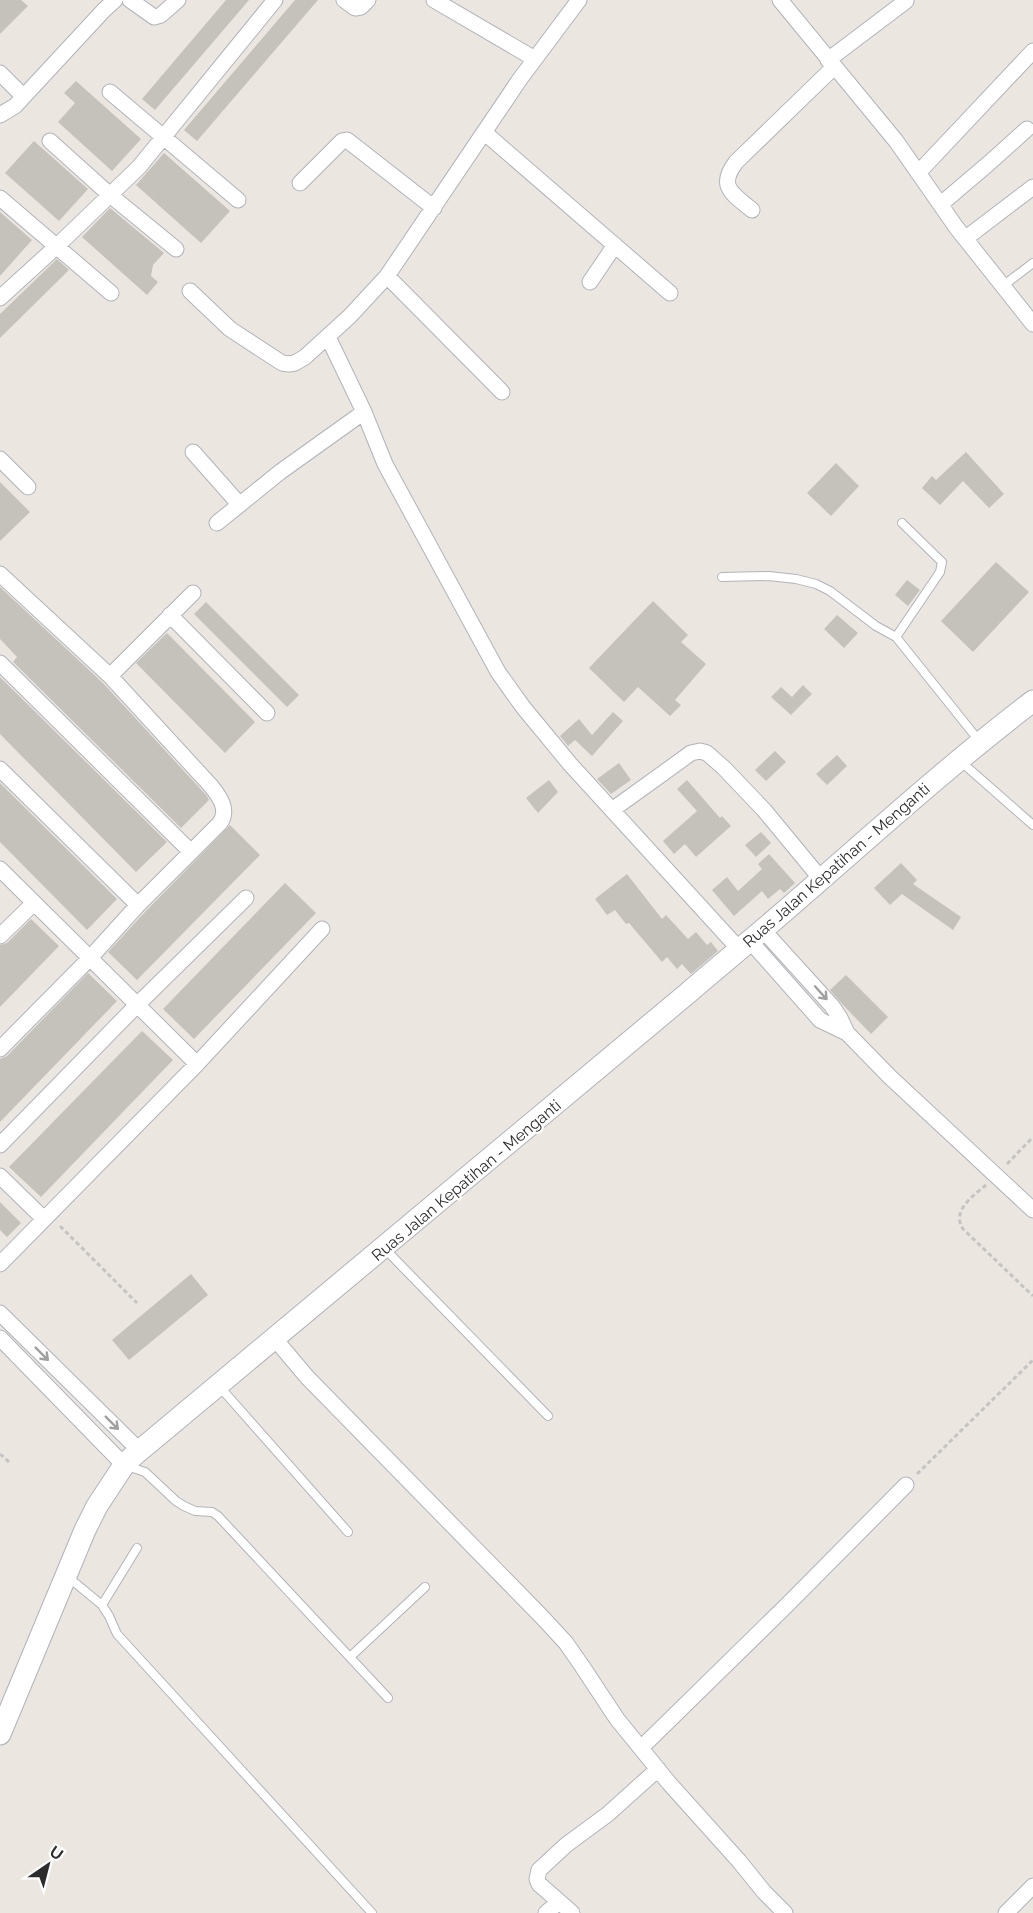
<svg xmlns="http://www.w3.org/2000/svg" width="1033" height="1913" font-family="Raleway,sans-serif">
<style>
.building{fill:#c5c1bb}
.lines{fill:none;stroke-linecap:round;stroke-linejoin:round}
.service-casing{stroke:#b0b3bb;stroke-width:10}
.minor-casing{stroke:#b0b3bb;stroke-width:17}
.secondary-casing{stroke:#b0b3bb;stroke-width:23}
.path{stroke:#c4c4c4;stroke-width:3;stroke-dasharray:4.5 3;stroke-linecap:butt}
.service{stroke:#fff;stroke-width:8}
.minor{stroke:#fff;stroke-width:15}
.secondary{stroke:#fff;stroke-width:21}
.oneway{stroke:#a0a0a0}
.labels{text-anchor:middle;stroke-width:4.5;stroke-linejoin:round;paint-order:stroke}
.street-label{font-size:16px;fill:#2c2c2c;stroke:#fff}
</style>
<rect width="100%" height="100%" fill="#ece6e0"/>
<!-- building -->
<path class="building" d="M0 0H21L28 6 0 34Z
M226 0H249L155 110 142 99Z
M295 0H318L197 141 184 130Z
M76 81 141 139 112 171 58 122 75 103 64 93Z
M34 141 88 189 59 221 5 173Z
M164 153 230 211 201 243 136 185Z
M110 208 164 253 153 265 151 276 158 282 147 295 82 237Z
M0 212 32 240 0 276Z
M57 259 69 270 0 338V314Z
M966 452 1004 494 989 508 963 481 940 505 922 488 932 476 936 480Z
M836 463 859 486 831 516 807 493Z
M0 482 30 512 0 541Z
M996 562 1029 592 973 652 941 621Z
M907 580 920 590 908 606 895 595Z
M0 587 103 683 207 796 209 800 181 828 13 662 17 657 0 639Z
M653 601 688 635 681 642 706 664 675 700 681 705 670 716 638 687 624 702 589 668Z
M206 602 299 695 287 707 194 614Z
M837 615 858 633 844 648 824 629Z
M167 633 255 722 225 753 136 663Z
M0 677 167 842 136 872 0 734Z
M803 685 812 694 791 715 771 697 781 687 792 697Z
M613 712 623 721 592 756 575 740 568 746 560 736 579 719 592 735Z
M775 751 786 762 766 781 755 770Z
M837 755 847 766 827 785 816 774Z
M619 763 631 780 611 794 597 779Z
M549 780 558 792 538 813 526 798Z
M687 780 720 818 722 816 731 826 696 857 685 844 674 854 663 841 697 811 677 789Z
M0 783 117 899 87 930 0 842Z
M230 825 260 855 137 980 108 952 145 912Z
M761 832 771 843 756 857 745 845Z
M769 854 795 883 784 893 780 889 768 899 762 891 734 916 712 890 727 877 738 891 762 869 758 864Z
M901 863 917 880 913 884 961 917 953 930 902 894 890 905 874 888Z
M627 874 662 919 666 915 688 939 696 932 707 945 711 942 718 951 691 974 682 964 677 969 667 957 662 962 629 923 626 924 615 910 607 915 595 899Z
M285 883 316 913 194 1039 163 1009Z
M31 919 59 946 0 1007V945L7 943Z
M88 973 117 1001 0 1122V1059L7 1056Z
M846 975 888 1017 871 1034 844 1006 830 990Z
M142 1031 173 1060 41 1197 9 1167Z
M0 1202 21 1223 7 1237 0 1230Z
M191 1274 208 1295 129 1360 112 1340Z"/>
<g class="lines">
<!-- service casing -->
<g class="service-casing">
<path id="service" d="M1004 285 1033 263
M722 577 769 576 796 579 816 584 830 591 876 626 896 637 980 742
M896 637 940 572 942 562 902 523
M959 760 1033 825
M384 1248 548 1416
M219 1386 348 1532
M127 1466 145 1472 176 1501 184 1506 195 1511 212 1512 218 1516 388 1698
M68 1577 102 1605 109 1616 117 1634 372 1913
M102 1605 137 1548
M350 1657 425 1587"/>
</g>
<!-- minor casing -->
<g class="minor-casing">
<path id="minor" d="M130 0 154 17 161 15 178 0
M344 0 355 8 361 7 368 0
M434 0 535 59
M780 0 896 141 956 227 1033 324
M828 60 906 1
M0 73 23 96
M110 92 238 200
M0 115 15 106 104 10 115 0
M485 133 670 293
M50 141 110 195 176 249
M918 173 1033 51
M300 183 342 141 347 140 434 208
M0 198 111 293
M941 204 988 164 1027 129
M752 210C733 194 717 187 736 162L834 67
M966 238 1033 187
M387 276 502 392
M590 282 615 245
M190 291 230 329 282 363 289 364 295 363 305 357 350 316 387 276 520 79 579 0
M0 298 57 246 139 167 275 0
M328 337 364 412 385 464 498 672 523 707 570 764 739 949
M193 452 239 504
M0 459 28 487
M217 523 280 472 364 412
M0 574 110 676 211 786C220 797 229 810 220 823L138 905 90 958 0 1049
M170 615 267 713
M0 663 191 852
M110 676 193 593
M0 769 138 905
M612 810 691 753 700 751 707 753 724 768 764 810 821 879
M0 869 197 1064
M763 930 832 1006 840 1018 847 1033 890 1077 1033 1210
M0 936 34 903
M750 941 820 1020 847 1033
M0 1145 137 1005 246 898
M0 1176 44 1219
M0 1264 197 1064 322 929
M0 1313 140 1451
M0 1338 124 1465
M275 1339 307 1377 543 1618 566 1643 582 1666 617 1719 669 1783 739 1861 764 1892 785 1913
M641 1748 787 1605 906 1485
M546 1913 559 1902
M572 1913 539 1884 537 1879 539 1870 566 1845 608 1814 658 1769
M1006 1913 1033 1886"/>
</g>
<!-- secondary casing -->
<g class="secondary-casing">
<path id="secondary" d="M0 1734 85 1530 97 1506 124 1465 132 1457 688 993C726 960 765 929 803 895 879 829 953 762 1033 701"/>
</g>
<!-- path -->
<path class="path" d="M1007 1164 1033 1137
M986 1185C973 1196 951 1211 963 1229L1033 1296
M60 1226 137 1303
M0 1454 9 1462
M917 1474 1033 1360"/>
<!-- service -->
<use href="#service" class="service"/>
<!-- minor -->
<use href="#minor" class="minor"/>
<!-- secondary -->
<use href="#secondary" class="secondary"/>
</g>
<!-- one-way arrows -->
<defs><path id="oneway-shaft" d="M-6 0H5M1.5-3L5.5 0L1.5 3" fill="none" stroke-width="1.6" stroke-linecap="round" stroke-linejoin="round" transform="scale(1.5)"/></defs>
<g class="oneway">
<use href="#oneway-shaft" transform="translate(821 993) rotate(48)"/>
<use href="#oneway-shaft" transform="translate(42 1354) rotate(45)"/>
<use href="#oneway-shaft" transform="translate(112 1423) rotate(45)"/>
</g>
<g class="labels">
<!-- street labels -->
<g class="street-label">
<text transform="translate(836 865) rotate(-41)" y="6">Ruas Jalan Kepatihan - Menganti</text>
<text transform="translate(466 1180) rotate(-40)" y="6">Ruas Jalan Kepatihan - Menganti</text>
</g>
</g>
<!-- north arrow -->
<g transform="translate(48 1865) rotate(35)" stroke="#ffffff" stroke-width="4.5" paint-order="stroke">
<path d="M0-4.5L10 22L0 15L-10 22Z" fill="#2c2c2c"/>
<text y="-9" font-size="16" font-weight="bold" text-anchor="middle" fill="#2c2c2c">U</text>
</g>
</svg>
